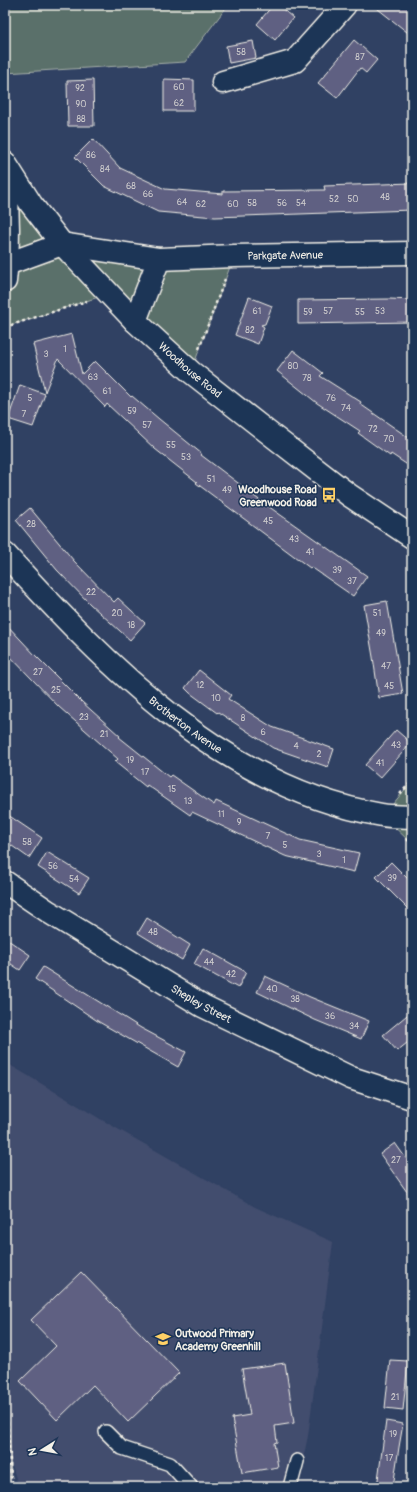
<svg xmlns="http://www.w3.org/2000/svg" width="417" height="1492" font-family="Pangolin,sans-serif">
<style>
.built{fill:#424d6e}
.green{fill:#5a6f6a;stroke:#a7b0a9}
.building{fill:#5f6082;stroke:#f4f1e8}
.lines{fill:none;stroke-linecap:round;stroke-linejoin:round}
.service-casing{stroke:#f4f1e8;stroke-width:16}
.minor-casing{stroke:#f4f1e8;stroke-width:25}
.path{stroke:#f4f1e8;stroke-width:2.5;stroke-dasharray:3 3;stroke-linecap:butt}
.service{stroke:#1d3557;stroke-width:13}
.minor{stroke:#1d3557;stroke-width:22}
.labels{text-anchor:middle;stroke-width:3;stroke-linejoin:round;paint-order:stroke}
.number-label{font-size:9px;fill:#cfcdce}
.street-label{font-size:11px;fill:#f4f1e8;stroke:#1d3557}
.poi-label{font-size:11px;font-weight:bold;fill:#f4f1e8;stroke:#1d3557;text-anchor:end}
</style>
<rect width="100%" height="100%" fill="#304163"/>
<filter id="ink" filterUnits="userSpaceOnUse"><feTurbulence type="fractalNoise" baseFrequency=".025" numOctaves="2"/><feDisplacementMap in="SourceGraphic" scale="8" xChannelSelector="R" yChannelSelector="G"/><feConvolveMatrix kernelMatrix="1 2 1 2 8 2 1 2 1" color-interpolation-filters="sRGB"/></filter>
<g filter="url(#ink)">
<!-- built -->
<path class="built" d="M5 1062 102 1120 255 1207 333 1242 308 1436 297 1487H104L18 1485 5 1442Z"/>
<!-- green -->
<path class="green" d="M5 5H228L185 62 5 73Z
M31 204 62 244 234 256 191 372 108 294 5 327V281L8 205Z
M412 781V844L383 816Z"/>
<!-- building -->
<path class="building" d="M273 5H278L293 18 275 40 257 24Z
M373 5H412V36Z
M354 40 377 60 366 73 360 68 337 98 318 83Z
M253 41 256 58 229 63 226 46Z
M164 79 194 80V111H164Z
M93 80 94 126H68L67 81Z
M93 139 120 168 165 189 223 194V191L325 190 324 186 412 183V210L215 217 158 212 104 186 75 157Z
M249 297 272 306 265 324 261 325 264 327 258 344 235 335Z
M390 299 412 300V322L298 324V300Z
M72 334 82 374 95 361 131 397 132 396 159 419 202 454 201 455 242 486 241 487 367 576 353 596 311 567 310 568 196 483 197 482 155 449 107 404 105 407 58 359 45 392 33 344Z
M293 350 323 373 320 376 361 402 360 404 412 440V468L391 454 390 456 358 433 360 431 317 403 277 371Z
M20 385 45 394 33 427 8 419Z
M30 508 74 561 114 602 118 598 145 623 130 640 90 604 57 570 16 520Z
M387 601 403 694 379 698 373 657 364 605Z
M5 623 36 656 82 702 120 736 119 737 169 777 171 775 214 805 216 801 300 840 359 853 354 872 285 856 192 812 190 815 147 785 146 787 115 762 118 759 59 707 5 651Z
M199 670 231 695 228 699 272 727 334 749 328 767 273 748 218 712 217 713 190 693 185 688Z
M396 730 411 743 380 778 365 765Z
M5 813 42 838 29 858 5 841Z
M47 852 89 878 79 893 38 867Z
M391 862 412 883V913L376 877Z
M147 918 190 945 182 960 138 933Z
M5 938 30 955 20 970 5 960Z
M203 948 246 972 238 988 194 964Z
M43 967 141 1028 186 1052 178 1067 99 1022 35 979Z
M265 976 310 997 369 1021 361 1039 315 1020 257 992Z
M412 1011V1039L397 1051 383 1035Z
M395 1143 412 1167V1199L380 1154Z
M81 1272 179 1373 128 1422 93 1385 57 1420 20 1381 56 1346 31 1320Z
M390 1360 408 1361 403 1410 385 1408Z
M285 1363 294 1423 275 1426 277 1442 274 1443 278 1467 242 1473 232 1418 250 1415 242 1369Z
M386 1421 403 1424 399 1447 393 1487H377Z"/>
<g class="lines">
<!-- service casing -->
<g class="service-casing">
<path id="service" d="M106 1432 122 1448 170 1464 191 1487
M290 1487 297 1461"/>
</g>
<!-- minor casing -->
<g class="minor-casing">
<g id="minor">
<path d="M223 82 295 61 345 5"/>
<path id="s1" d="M5 163 31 204 62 244 135 321 191 372 265 430 349 495 412 537"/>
<path d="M5 177C9 212 9 246 5 281"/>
<path id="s2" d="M7 264 62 244 159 259 234 256 412 253"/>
<path d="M135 321 159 259"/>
<path id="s3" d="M5 554C107 666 226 789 382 815 392 817 402 816 412 817"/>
<path id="s4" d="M5 882 49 912 203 1006 351 1078 412 1098"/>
</g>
</g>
<!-- path -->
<path class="path" d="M5 327 87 301
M199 349 225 279
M400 794 412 781
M407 839 412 844
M5 1386 11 1477 14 1487"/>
<!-- service -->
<use href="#service" class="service"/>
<!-- minor -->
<use href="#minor" class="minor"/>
</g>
</g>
<!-- icons -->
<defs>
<g id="bus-bare" transform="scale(1.2)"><path d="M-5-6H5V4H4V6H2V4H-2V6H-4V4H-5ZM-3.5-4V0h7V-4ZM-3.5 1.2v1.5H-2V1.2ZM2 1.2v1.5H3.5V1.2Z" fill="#ffd166" stroke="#1d3557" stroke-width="2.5" paint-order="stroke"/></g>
<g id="school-bare" transform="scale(1.2)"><path d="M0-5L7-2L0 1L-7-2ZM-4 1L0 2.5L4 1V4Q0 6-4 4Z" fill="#ffd166" stroke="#1d3557" stroke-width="2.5" paint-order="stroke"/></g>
</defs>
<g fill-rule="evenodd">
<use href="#bus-bare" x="329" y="495"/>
<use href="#school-bare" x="163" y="1339"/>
</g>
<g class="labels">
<!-- number labels -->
<g class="number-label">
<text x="241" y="55">58</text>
<text x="360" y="60">87</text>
<text x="179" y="90">60</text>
<text x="80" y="91">92</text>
<text x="179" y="106">62</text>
<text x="81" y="107">90</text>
<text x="81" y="122">88</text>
<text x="91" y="158">86</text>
<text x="105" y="172">84</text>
<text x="131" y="189">68</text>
<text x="148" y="197">66</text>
<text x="385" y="200">48</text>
<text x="334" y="202">52</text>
<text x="353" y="202">50</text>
<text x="182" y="205">64</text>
<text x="252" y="206">58</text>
<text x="282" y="206">56</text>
<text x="301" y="206">54</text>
<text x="201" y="207">62</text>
<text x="233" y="207">60</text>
<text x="257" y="314">61</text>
<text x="328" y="314">57</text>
<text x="380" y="314">53</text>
<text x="308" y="315">59</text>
<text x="360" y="315">55</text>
<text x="250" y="333">82</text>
<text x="65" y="352">1</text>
<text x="46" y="357">3</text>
<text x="293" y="369">80</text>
<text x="93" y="380">63</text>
<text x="307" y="381">78</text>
<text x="107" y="394">61</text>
<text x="30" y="401">5</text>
<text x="331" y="401">76</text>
<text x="346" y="411">74</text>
<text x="132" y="414">59</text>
<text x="24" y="417">7</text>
<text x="147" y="428">57</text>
<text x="373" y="432">72</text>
<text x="389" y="442">70</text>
<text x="171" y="448">55</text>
<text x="186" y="460">53</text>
<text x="211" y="482">51</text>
<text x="227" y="493">49</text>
<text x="268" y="524">45</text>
<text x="31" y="527">28</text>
<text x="294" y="542">43</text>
<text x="310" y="555">41</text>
<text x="337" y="573">39</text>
<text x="352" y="584">37</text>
<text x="91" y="595">22</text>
<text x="117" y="616">20</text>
<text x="377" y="616">51</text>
<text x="131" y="628">18</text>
<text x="381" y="636">49</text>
<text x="386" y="669">47</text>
<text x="38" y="675">27</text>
<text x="200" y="688">12</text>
<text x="389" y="689">45</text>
<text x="56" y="693">25</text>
<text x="216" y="701">10</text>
<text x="84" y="720">23</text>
<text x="243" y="721">8</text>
<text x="263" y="735">6</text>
<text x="104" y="737">21</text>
<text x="396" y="748">43</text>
<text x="296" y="749">4</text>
<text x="319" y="757">2</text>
<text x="130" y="763">19</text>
<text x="380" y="766">41</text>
<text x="145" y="775">17</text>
<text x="172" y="792">15</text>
<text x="188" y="804">13</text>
<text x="221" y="817">11</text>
<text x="239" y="825">9</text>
<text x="268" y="839">7</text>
<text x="27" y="845">58</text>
<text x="285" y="848">5</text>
<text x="319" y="857">3</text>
<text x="344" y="863">1</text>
<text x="53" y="869">56</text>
<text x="392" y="881">39</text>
<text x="74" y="882">54</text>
<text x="153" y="935">48</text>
<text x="209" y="965">44</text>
<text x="231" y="977">42</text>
<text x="272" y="992">40</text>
<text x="295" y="1002">38</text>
<text x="330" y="1019">36</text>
<text x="354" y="1029">34</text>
<text x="396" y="1163">27</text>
<text x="395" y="1400">21</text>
<text x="393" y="1437">19</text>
<text x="389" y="1461">17</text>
</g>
<!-- street labels -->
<g class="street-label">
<text dy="4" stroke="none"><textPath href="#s2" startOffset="283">Parkgate Avenue</textPath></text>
<text dy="4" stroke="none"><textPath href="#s1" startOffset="279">Woodhouse Road</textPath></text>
<text dy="4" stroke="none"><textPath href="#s3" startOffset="249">Brotherton Avenue</textPath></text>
<text dy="4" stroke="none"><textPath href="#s4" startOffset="231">Shepley Street</textPath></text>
</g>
<!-- poi labels -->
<g class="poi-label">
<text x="317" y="493">Woodhouse Road<tspan x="317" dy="13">Greenwood Road</tspan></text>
<text x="175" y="1337" text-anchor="start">Outwood Primary<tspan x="175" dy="13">Academy Greenhill</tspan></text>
</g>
</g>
<!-- margin -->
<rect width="417" height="1492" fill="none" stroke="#1d3557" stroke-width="20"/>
<rect x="10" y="10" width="397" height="1472" fill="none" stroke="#f4f1e8" stroke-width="1.5" filter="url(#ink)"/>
<!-- north arrow -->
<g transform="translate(42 1450) rotate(259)" stroke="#1d3557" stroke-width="3" paint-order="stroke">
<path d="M0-3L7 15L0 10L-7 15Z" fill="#f4f1e8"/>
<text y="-6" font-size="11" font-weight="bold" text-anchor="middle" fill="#f4f1e8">N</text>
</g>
</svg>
